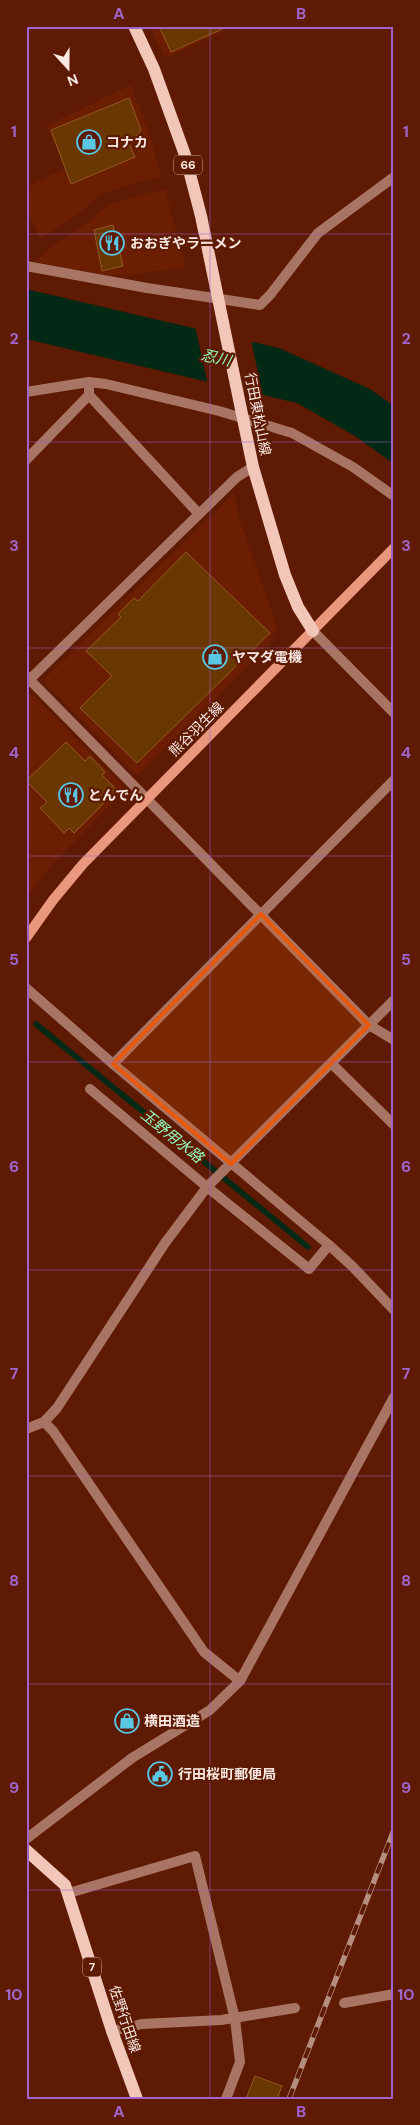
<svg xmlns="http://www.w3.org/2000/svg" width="420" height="2125" font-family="'DM Sans','Noto Sans JP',sans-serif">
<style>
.built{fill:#6b1e02}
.water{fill:#012916}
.pier{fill:#5e1a02}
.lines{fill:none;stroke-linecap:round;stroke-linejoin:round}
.stream{stroke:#012916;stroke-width:5.5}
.building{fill:#6b3700;stroke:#955823}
.minor{stroke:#a87565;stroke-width:10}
.tertiary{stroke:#a87565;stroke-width:10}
.secondary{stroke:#e9987e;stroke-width:10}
.primary{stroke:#f2c7b9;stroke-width:12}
.rail-casing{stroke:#b58e80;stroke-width:5.5}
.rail{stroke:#5e1a02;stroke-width:4;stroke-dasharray:11;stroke-linecap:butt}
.marked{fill:#e8590c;fill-opacity:0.2;stroke:#e8590c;stroke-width:4;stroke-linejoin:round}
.grid{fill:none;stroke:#a164ca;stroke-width:1;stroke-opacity:0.55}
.labels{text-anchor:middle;stroke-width:4.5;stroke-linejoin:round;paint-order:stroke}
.shield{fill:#5e1a02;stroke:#caaa9f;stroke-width:1}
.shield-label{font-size:12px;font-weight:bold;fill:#f9e7e2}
.poi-label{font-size:14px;font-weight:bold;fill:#f9e7e2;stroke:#5e1a02;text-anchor:start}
.street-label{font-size:14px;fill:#f9e7e2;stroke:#5e1a02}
.water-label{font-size:15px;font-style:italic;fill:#93f9c0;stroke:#5e1a02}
.neatline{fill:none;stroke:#a164ca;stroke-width:2}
.grid-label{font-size:16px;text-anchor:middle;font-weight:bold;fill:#a164ca}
</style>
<rect width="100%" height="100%" fill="#5e1a02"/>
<!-- built -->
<path class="built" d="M149 26H227L228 29 169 57 163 54Z
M131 85 150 136 161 176 100 194 81 212 40 239 26 209V187L66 168 46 126Z
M165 189 186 268 113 276 35 262 52 246 87 223 109 204Z
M234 493 239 518 277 626 269 645 137 776 46 684 45 678Z
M31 693 126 789 51 866 26 899V698Z"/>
<!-- water -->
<path class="water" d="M26 289 279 348 370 389 394 406V464L355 436 297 403 26 339Z"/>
<!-- pier -->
<path class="pier" d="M195 326 251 339 263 397 208 385Z"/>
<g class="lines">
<!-- stream -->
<path class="stream" d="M36 1024 308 1247"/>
</g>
<!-- building -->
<path class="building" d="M159 26H229L171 52Z
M129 98 141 130 129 144 135 157 71 184 51 130Z
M113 225 123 266 102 271 94 230Z
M186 552 270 633 137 763 80 708 112 676 86 651 121 617 118 614 134 598 138 601Z
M66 742 85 761 90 756 105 772 102 775 117 790 74 833 69 828 64 833 40 808 47 802 26 781Z
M255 2076 282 2086 277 2099H246Z"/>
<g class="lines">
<!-- minor -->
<path class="minor" d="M26 266 147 288 260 305 270 295 318 233 394 177
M26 392 89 382 106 384 219 411 292 433 353 467 394 496
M89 395 199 514
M26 460 89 395V388
M313 631 394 713
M26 676 369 1025 394 1040
M26 683 237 477 253 467
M331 1063 394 1125
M113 1064 394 780
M90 1089 207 1187 309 1269 329 1245
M44 1422 53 1431 204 1652 240 1681
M26 1429 44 1422 57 1408 165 1243 207 1187 394 1000
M26 1839 132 1758 210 1710 240 1681 394 1397
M69 1893 195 1856 235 2019
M344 2003 394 1994
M112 2031 142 2024 221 2020 295 2008"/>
<!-- tertiary -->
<path class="tertiary" d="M26 988 113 1064 329 1245 352 1266 394 1310
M226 2099 240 2062 235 2019"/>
<!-- secondary -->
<path class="secondary" d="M26 938 53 900 83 864 394 548"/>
<!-- primary -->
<path class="primary" d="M134 26 154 69 185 155 201 216 253 467 285 575 298 607 313 631
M26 1850 65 1885 112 2031 137 2099"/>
<!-- rail casing -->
<g class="rail-casing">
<path id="rail" d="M289 2099 394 1830"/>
</g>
<!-- rail -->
<use href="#rail" class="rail"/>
</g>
<!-- marked area -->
<path class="marked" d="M261 914 369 1025 231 1164 113 1064Z"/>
<!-- grid -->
<path class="grid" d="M210 26V2099M26 234H394M26 442H394M26 648H394M26 856H394M26 1062H394M26 1270H394M26 1476H394M26 1684H394M26 1890H394"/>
<!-- icons -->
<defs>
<g id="shop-ring" transform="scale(1.25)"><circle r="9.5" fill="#5e1a02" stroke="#5ac8e5" stroke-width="1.5"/><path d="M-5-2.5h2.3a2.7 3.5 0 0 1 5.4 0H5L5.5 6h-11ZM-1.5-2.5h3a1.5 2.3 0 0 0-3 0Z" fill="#5ac8e5"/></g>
<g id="restaurant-ring" transform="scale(1.25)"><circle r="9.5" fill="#5e1a02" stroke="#5ac8e5" stroke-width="1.5"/><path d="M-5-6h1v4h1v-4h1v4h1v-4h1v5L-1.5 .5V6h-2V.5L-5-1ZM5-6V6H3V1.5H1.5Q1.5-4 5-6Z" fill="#5ac8e5"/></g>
<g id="civic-ring" transform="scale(1.25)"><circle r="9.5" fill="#5e1a02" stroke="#5ac8e5" stroke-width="1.5"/><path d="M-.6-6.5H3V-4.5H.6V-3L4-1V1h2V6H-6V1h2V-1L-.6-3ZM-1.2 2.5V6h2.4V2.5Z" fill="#5ac8e5"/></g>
</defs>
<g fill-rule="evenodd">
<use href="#shop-ring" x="89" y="142"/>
<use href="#restaurant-ring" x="112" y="243"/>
<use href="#shop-ring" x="215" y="657"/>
<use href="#restaurant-ring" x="71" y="795"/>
<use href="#shop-ring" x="127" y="1721"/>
<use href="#civic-ring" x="160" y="1774"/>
</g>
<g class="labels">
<!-- shield labels -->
<g class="shield">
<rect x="174" y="155.5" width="28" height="19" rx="4"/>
<rect x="83" y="1957.5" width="18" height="19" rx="4"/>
</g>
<g class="shield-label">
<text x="188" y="169">66</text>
<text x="92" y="1971">7</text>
</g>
<!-- poi labels -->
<g class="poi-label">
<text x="106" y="147">コナカ</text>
<text x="130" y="248">おおぎやラーメン</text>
<text x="232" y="662">ヤマダ電機</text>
<text x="88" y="800">とんでん</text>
<text x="144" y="1726">横田酒造</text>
<text x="178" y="1779">行田桜町郵便局</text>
</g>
<!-- street labels -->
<g class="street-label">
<text transform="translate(258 414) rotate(79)" y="5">行田東松山線</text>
<text transform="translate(196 729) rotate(-45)" y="5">熊谷羽生線</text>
<text transform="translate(125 2019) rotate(71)" y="5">佐野行田線</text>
</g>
<!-- water labels -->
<g class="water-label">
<text transform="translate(216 358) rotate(13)" y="5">忍川</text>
<text transform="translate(172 1136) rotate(39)" y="5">玉野用水路</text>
</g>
</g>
<!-- border -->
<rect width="420" height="2125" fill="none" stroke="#5e1a02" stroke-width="55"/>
<!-- north arrow -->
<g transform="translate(68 68) rotate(159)" stroke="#5e1a02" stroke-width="4" paint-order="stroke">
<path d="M0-4L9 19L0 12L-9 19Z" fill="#f9e7e2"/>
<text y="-8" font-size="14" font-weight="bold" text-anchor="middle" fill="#f9e7e2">N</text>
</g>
<rect x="28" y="28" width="364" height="2070" class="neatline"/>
<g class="grid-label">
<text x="119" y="19">A</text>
<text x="301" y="19">B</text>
<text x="14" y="137">1</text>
<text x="406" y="137">1</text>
<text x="14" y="344">2</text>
<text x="406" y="344">2</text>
<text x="14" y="551">3</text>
<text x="406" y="551">3</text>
<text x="14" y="758">4</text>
<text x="406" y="758">4</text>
<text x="14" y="965">5</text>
<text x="406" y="965">5</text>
<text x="14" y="1172">6</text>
<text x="406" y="1172">6</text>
<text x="14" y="1379">7</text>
<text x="406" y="1379">7</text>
<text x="14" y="1586">8</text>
<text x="406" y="1586">8</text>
<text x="14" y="1793">9</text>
<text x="406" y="1793">9</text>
<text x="14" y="2000">10</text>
<text x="406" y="2000">10</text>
<text x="119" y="2117">A</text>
<text x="301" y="2117">B</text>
</g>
</svg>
